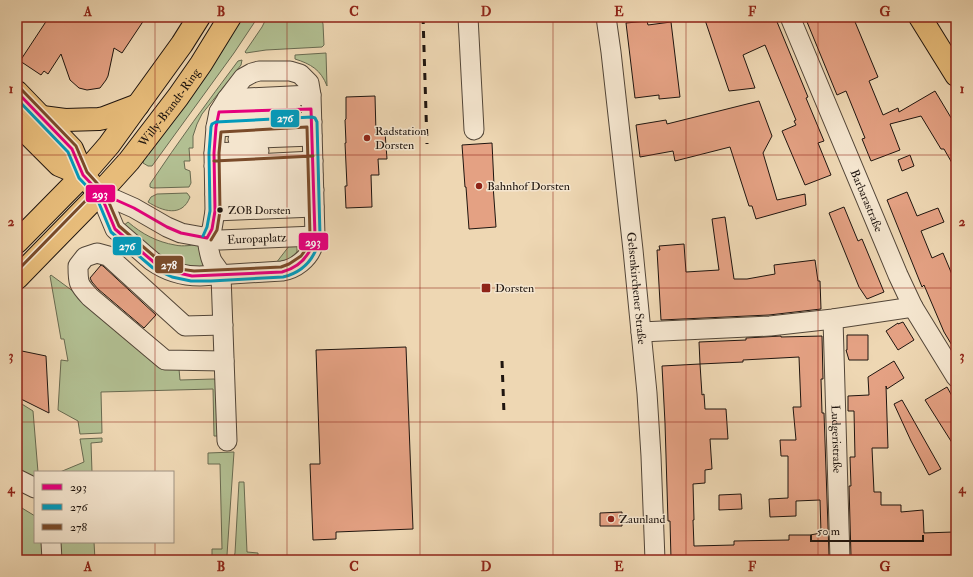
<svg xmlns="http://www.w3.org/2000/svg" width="973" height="577" font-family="'IM FELL Double Pica',serif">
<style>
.green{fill:#b2bf92;stroke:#686a50}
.building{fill:#e4a183;stroke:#1f150f}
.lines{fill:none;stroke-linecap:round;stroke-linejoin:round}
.minor-casing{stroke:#534638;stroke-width:21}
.major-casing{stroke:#1f150f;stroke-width:24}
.minor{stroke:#f4e5ce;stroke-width:19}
.major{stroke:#e7bc7a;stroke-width:22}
.rail{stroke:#1f150f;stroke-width:3;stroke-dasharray:7 7;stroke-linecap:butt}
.bus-1-casing{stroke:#f4e5ce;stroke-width:6}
.bus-2-casing{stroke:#f4e5ce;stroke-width:6}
.bus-3-casing{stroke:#f4e5ce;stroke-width:6}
.bus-1{stroke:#e5007d;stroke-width:3}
.bus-2{stroke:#039abb;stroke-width:3}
.bus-3{stroke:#7a4b2a;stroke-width:3}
.grid{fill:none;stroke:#8f2418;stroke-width:1;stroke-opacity:0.55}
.poi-dot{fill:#8f2418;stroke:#f4e5ce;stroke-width:1.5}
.bus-dot{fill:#1f150f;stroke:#f4e5ce;stroke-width:1.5}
.labels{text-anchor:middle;stroke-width:3;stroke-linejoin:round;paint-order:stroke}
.bus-label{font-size:11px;fill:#1f150f;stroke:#f4e5ce;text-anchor:start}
.street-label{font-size:12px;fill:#1f150f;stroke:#f4e5ce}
.poi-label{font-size:12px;fill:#1f150f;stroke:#f4e5ce;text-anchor:start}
.line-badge{stroke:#f4e5ce;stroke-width:1.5}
.badge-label{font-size:11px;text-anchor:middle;font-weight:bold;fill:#fff}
.neatline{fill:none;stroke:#8f2418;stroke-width:1.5}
.grid-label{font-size:13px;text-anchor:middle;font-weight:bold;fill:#8f2418}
</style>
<rect width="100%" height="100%" fill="#eed7b3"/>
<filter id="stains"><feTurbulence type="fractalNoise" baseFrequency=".005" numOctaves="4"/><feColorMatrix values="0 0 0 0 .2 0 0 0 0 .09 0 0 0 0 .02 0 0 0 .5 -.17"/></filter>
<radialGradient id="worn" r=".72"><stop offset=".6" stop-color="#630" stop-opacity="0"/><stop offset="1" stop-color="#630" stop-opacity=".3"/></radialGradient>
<!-- green -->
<path class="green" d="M240 17H258L234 53 152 166H148L143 163 144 157Z
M267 17H321L323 24 324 45 322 47 266 50 246 53 245 52 262 27Z
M338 17H382V19L339 20Z
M326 53 327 86C321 70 311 64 295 59V55Z
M242 60 241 65 202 114 197 124 193 136V148H189L190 161H184L185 169 190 171 191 183 189 187 153 188 150 187V184C178 142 208 101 238 61Z
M187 193 190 197C182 218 162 211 148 202L151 197 157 194Z
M128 222C142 234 157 242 175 245 183 247 193 245 201 244L207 269H192L160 258 123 226Z
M293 241 297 245V252L287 261 276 263Z
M51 275 179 369 180 380 214 379 218 381 219 436H214L213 389 101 392 102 433 80 434 78 421 58 410 61 360 68 361 64 339H61L50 276Z
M17 401 33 411 38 472H35V480L17 471Z
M102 438V442L91 443 92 472H60L84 462 80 439Z
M234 452 227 555 226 560H212V549H222L220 464H208V453Z
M239 482H244L247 552 258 553V560H233L235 553Z
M17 505 35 516V542H46L47 560H17Z
M56 542H94L95 560H57Z"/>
<!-- building -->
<path class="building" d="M49 17H146L122 53 114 48 108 76 106 80 100 88 87 90 79 88 70 80 61 54 48 74 44 71 41 75 20 61Z
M704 17H775L808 97 806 98 824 141 818 143 831 175 805 185 782 131 796 125 794 121 796 120 765 45 743 55 755 88 729 91Z
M805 17H853L878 77 869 81 883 115 898 108 899 112 935 91 956 126V170L944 149H941L921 116 890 124 900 150 871 161 862 139 865 138 846 91 837 95Z
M647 21 648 25 671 22 680 97 659 99V95L635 98 626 23Z
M375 96 376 133 385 132 387 159H378L379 175H371L372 207 346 208 345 186H347L345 143H346L345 120 346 119V97Z
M759 101 772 136 763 153 777 200 805 194 806 205 756 219 752 206H749L730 147 675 161 673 151 640 157 636 125 666 120 667 124Z
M492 143 494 185H493L496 227 469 229 466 187H465L462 145Z
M910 155 914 166 902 171 898 160Z
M907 192 917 216 938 208 944 222 921 231 932 258 943 253 956 284V352L944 332 924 285 922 287 887 200Z
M844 207 858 241 862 239 884 292 867 299 859 287 829 213Z
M725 217 734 279H747L775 274 774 265 815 260 818 281H820L821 309 769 315 661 320 657 250H660L659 246 684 244 686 272 719 270 712 219Z
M101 265 103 266 156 315 144 328 98 289 92 282 90 278Z
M903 322 914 340 898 350 886 331 898 323V324Z
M847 335H868V360H849L846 350H847Z
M781 336V337L822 336 823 379H821L822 413H824L829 555 825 559 791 560H735L734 557 671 559 670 521H668L665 423 662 366 700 364 702 395 704 394 705 409H726L728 439H710L712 469 705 470V483L693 484 694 520H693L694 546 734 545V541L789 540V535H810L821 533 820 500 796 501V516L770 517 769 499 788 498V456H781L780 440H796L793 407H801L799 357 743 360V362L700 364 699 342 746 340V338Z
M406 347 413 529 336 532V539L313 540 310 464H320L316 350Z
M17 350 46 356 49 413 17 397Z
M894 361 904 378 887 389 886 386 888 448H872L874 492H881V505H901V512L923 510 924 533 953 532 954 555 853 558 851 556 849 486H851L850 457H855L854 411H848V396L869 395 868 377Z
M947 387 956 403V449L925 400Z
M902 400 941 469 929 475 911 441 894 404Z
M741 494 742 509 719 510V495Z
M622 512V526H600V513Z"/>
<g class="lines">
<!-- minor casing -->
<g class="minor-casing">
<g id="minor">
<path d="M468 17 474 130"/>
<path id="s1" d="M606 17 611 52 633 250 647 393 651 456 655 560"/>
<path id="s2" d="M790 17 898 275 913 307 956 377"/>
<path d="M227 99 311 95"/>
<path d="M219 112 292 110"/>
<path d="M216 127 312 122"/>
<path d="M238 139 312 136"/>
<path d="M214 153 259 151"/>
<path d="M214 166 313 161"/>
<path d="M215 180 313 175"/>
<path d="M100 193 115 229 152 261C166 271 182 276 200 276L282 271C295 269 309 259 313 245 314 242 315 239 315 236L311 95 309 83 300 74 290 71H259L252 73 243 78 227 99 219 112 216 127 214 153 215 211 212 229 207 238"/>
<path id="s3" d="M100 193 134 208 167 227 181 233 220 240 315 236"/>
<path d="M215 194 314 190"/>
<path d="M215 211 314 207"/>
<path d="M207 238C208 245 209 254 212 261 215 266 219 270 221 275L227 441"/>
<path id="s4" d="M833 319 840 560"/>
<path d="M223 325 185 326 108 256 97 253 85 257 78 266C78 283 78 284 90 297L165 360 224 361"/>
<path d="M641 332 770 326 833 319 913 307"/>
<path d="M17 479 35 488"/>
<path d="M51 542 52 560"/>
</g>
</g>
<!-- major casing -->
<g class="major-casing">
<g id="major">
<path d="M920 17 956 75"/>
<path d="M17 92 72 149 83 175 91 184"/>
<path d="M42 117 65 120 99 119 104 118 138 105"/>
<path d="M17 123 59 165 83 175"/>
<path d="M17 242 83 175 109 145 182 44 199 17"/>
<path id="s5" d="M17 278 100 193 129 161 178 97 201 64 230 17"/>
</g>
</g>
<!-- minor -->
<use href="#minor" class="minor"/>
<!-- major -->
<use href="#major" class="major"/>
<!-- rail -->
<path class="rail" d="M423 17 427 144
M502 361 504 414"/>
<!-- bus-1 casing -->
<g class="bus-1-casing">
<path id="bus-1" d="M17 92 72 149 83 175 100 193 115 229 156 264 174 272 192 276 282 272C301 267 311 254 315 236L311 109
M219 112 311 109
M105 195 134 208 167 227 181 233 207 238
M207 238 212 229 215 211 214 153 216 127 219 112"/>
</g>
<!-- bus-2 casing -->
<g class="bus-2-casing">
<path id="bus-2" d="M17 99 68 152 79 178 96 196 111 232 153 268 172 277 191 281H211L283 277C304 272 316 257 320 236L317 122 315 118 312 117 216 122 212 124 211 127 209 153 210 211 207 227 203 236"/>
</g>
<!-- bus-3 casing -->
<g class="bus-3-casing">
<path id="bus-3" d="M21 89 76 146 87 172 104 191 119 226 155 257 167 264 180 269 194 271 281 267 289 264 301 256 306 249 310 235 307 127 221 132 219 153 220 211 217 230 211 240
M214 161 313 156
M17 271 96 190"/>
</g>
<!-- bus-1 -->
<use href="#bus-1" class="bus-1"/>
<!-- bus-2 -->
<use href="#bus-2" class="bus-2"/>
<!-- bus-3 -->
<use href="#bus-3" class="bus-3"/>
</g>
<!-- grid -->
<path class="grid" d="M155 17V472M287 17V560M420 17V560M553 17V560M686 17V560M818 17V560M17 155H956M17 288H956M17 422H956M155 542V560"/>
<!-- markers -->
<g class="poi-dot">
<circle cx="367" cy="138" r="4"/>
<circle cx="479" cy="186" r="4"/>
<rect x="481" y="283" width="10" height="10" rx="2"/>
<circle cx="611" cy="519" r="4"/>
</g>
<circle class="bus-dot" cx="220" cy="210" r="3.5"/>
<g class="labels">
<!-- bus labels -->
<g class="bus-label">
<text x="228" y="214">ZOB Dorsten</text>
</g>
<!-- street labels -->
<g class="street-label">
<text dy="4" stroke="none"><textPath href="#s5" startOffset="229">Willy-Brandt-Ring</textPath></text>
<text dy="4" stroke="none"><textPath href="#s2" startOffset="199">Barbarastraße</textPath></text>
<text dy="4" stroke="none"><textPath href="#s3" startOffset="167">Europaplatz</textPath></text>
<text dy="4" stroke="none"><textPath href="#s1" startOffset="273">Gelsenkirchener Straße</textPath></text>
<text dy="4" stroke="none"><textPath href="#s4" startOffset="120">Ludgeristraße</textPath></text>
</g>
<!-- poi labels -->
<g class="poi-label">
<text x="375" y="135">Radstation<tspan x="375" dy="14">Dorsten</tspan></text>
<text x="487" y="190">Bahnhof Dorsten</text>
<text x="495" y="292">Dorsten</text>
<text x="619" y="523">Zaunland</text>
</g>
</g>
<g class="line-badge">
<rect x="270" y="109" width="30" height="19" rx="4" fill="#039abb"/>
<rect x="85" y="184" width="31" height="19" rx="4" fill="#e5007d"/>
<rect x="298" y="232" width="31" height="19" rx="4" fill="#e5007d"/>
<rect x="112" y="236" width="30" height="20" rx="4" fill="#039abb"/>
<rect x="154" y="255" width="30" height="19" rx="4" fill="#7a4b2a"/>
</g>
<g class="badge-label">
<text x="285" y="122">276</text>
<text x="100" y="198">293</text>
<text x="313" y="246">293</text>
<text x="127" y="250">276</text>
<text x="169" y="269">278</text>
</g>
<!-- margin -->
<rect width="973" height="577" fill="none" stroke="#eed7b3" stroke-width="44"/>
<!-- legend -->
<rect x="34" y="471" width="140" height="72" fill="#f4e5ce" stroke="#9f9282"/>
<rect x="42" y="484" width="20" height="6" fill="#e5007d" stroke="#9f9282"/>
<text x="70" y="491" font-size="12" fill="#1f150f">293</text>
<rect x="42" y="504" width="20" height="6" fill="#039abb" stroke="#9f9282"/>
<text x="70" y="511" font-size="12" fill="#1f150f">276</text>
<rect x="42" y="524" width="20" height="6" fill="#7a4b2a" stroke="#9f9282"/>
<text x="70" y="531" font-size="12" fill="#1f150f">278</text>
<!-- scale -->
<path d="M811 535v6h112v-6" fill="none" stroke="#1f150f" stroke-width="2"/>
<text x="817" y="535" font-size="12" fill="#1f150f" stroke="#f4e5ce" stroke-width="3" paint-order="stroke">50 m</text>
<rect x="22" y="22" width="929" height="533" class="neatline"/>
<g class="grid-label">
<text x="88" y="16">A</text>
<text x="221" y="16">B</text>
<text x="354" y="16">C</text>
<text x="486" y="16">D</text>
<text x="619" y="16">E</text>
<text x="752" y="16">F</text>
<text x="885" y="16">G</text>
<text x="11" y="93">1</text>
<text x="962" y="93">1</text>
<text x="11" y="226">2</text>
<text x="962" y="226">2</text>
<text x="11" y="360">3</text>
<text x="962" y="360">3</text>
<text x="11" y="493">4</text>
<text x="962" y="493">4</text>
<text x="88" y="571">A</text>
<text x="221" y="571">B</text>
<text x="354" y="571">C</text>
<text x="486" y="571">D</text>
<text x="619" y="571">E</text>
<text x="752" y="571">F</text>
<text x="885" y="571">G</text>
</g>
<rect width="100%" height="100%" filter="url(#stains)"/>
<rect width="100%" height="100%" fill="url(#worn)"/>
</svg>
